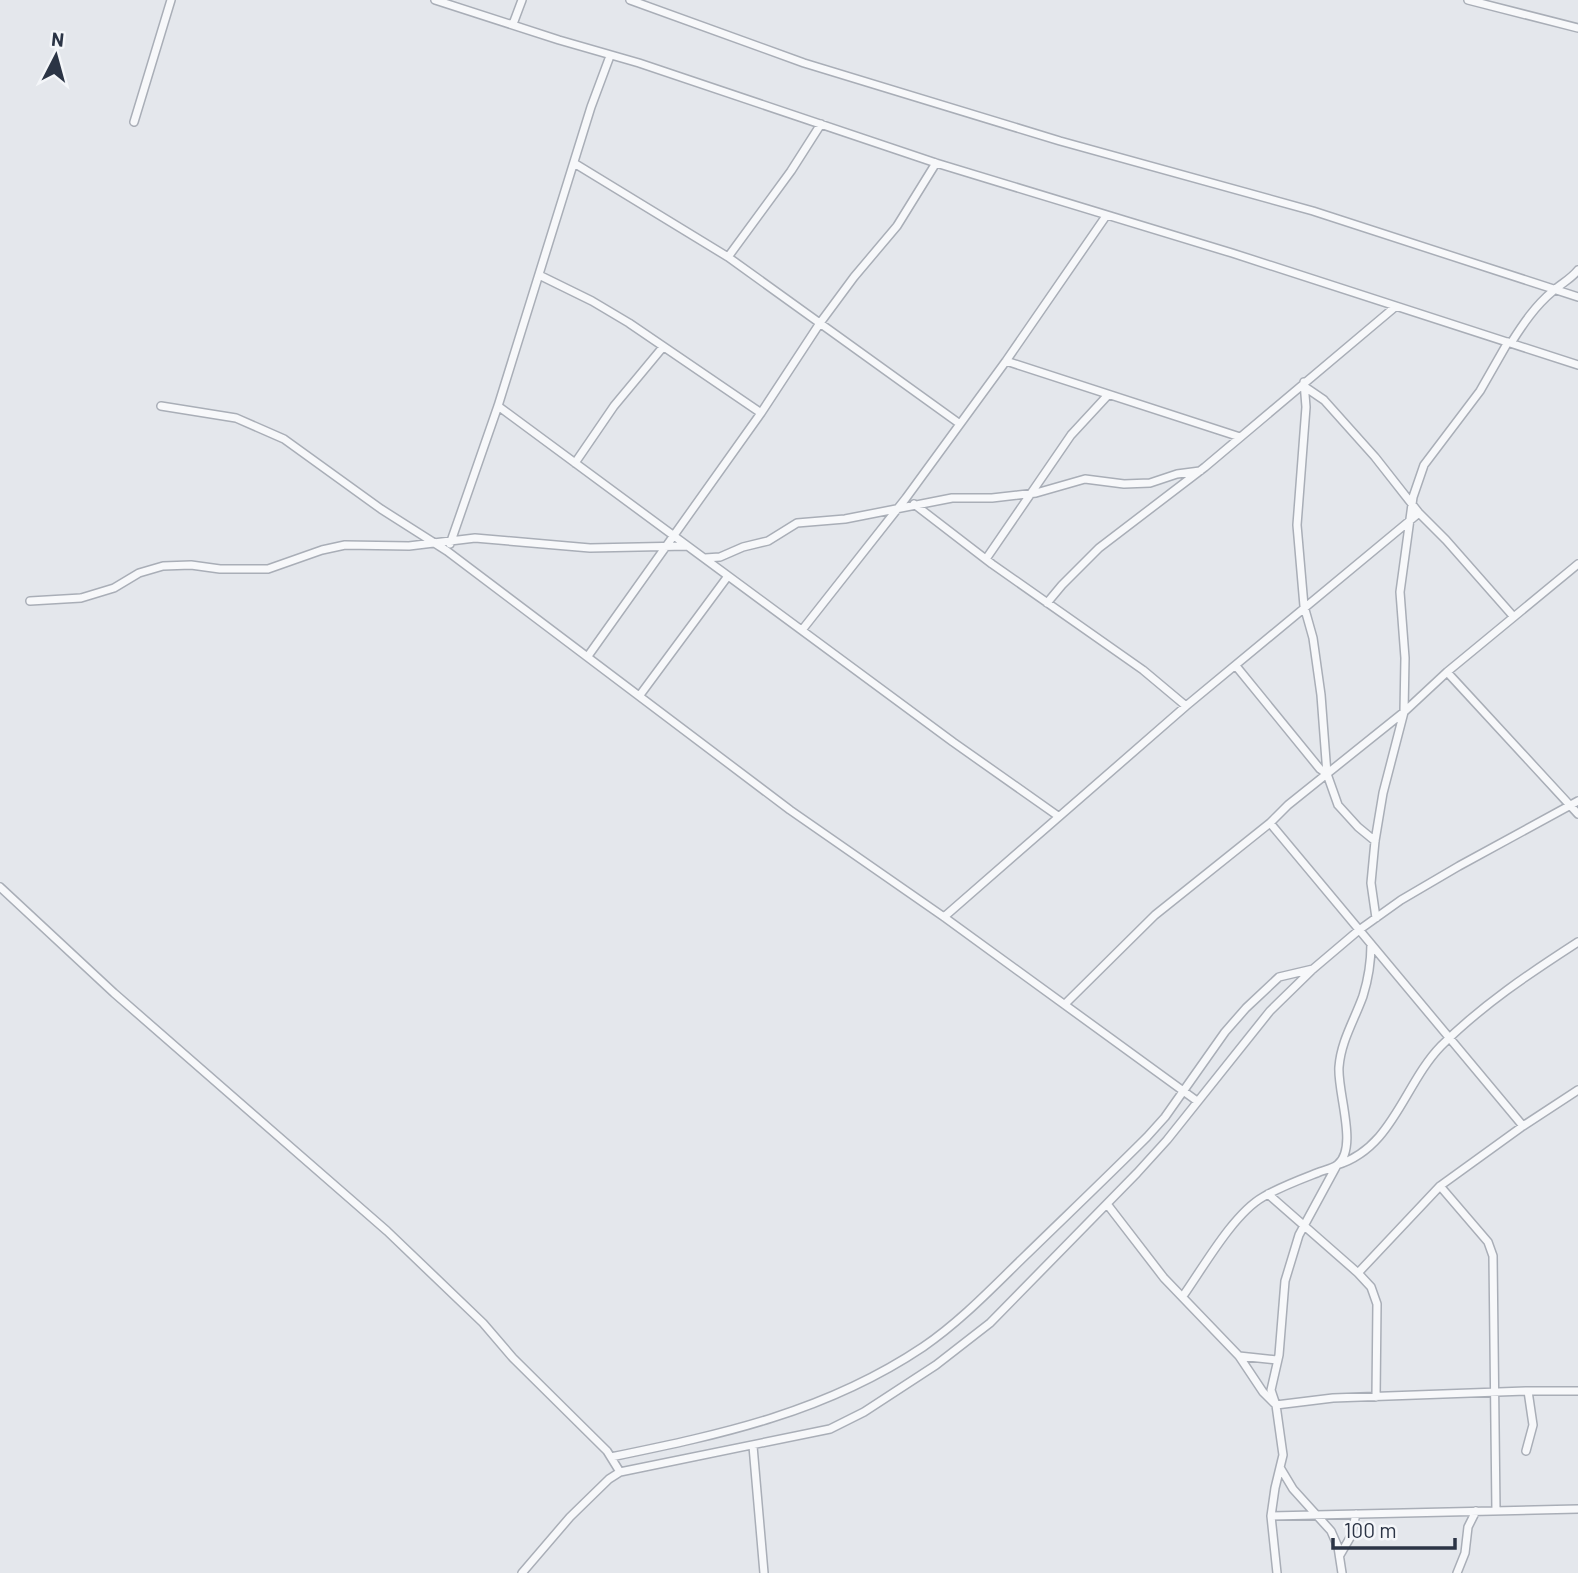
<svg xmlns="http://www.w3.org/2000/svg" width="1578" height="1573" font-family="Barlow,sans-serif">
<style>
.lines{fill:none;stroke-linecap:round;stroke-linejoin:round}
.minor-casing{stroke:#a9aeb7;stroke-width:10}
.minor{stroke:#f7f8fa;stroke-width:7}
</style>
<rect width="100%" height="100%" fill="#e4e7ec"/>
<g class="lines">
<!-- minor casing -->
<g class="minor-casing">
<path id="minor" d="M435 0 559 40 639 63 936 163 1232 253 1578 365
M630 0 804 63 1060 141 1313 211 1578 297
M1468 0 1578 28
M513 24 522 0
M134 122 171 0
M574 163 728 257 960 424
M728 257 791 171 821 124
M539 275 592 301 629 323 761 413
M1511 343C1523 324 1535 306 1553 291 1562 283 1571 279 1578 270
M1006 361 1240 437
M1304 382 1306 407 1297 525 1304 606 1313 638 1321 695 1327 774 1338 805 1358 827 1375 841
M1305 387 1324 400 1375 457 1419 513 1446 540 1513 616
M161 406 236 418 284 439 381 509 447 551 790 810 944 917 1197 1101
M498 406 953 742 1058 816
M575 463 614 406 663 347
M914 504 992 564 1143 670 1186 706
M450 544 498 406 591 107 610 56
M705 558 720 557 743 547 768 541 797 523 845 519 952 498H992L1036 493 1085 479 1124 484 1150 483 1177 474 1200 471
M986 559 1071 435 1108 395
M30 601 81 598 114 588 139 573 163 566 191 565 220 569H268L322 550 345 545 409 546 475 538 590 548 687 546
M1047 603 1062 585 1099 548 1205 467 1395 307
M802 630 906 498 1006 361 1106 216
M588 656 761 413 820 323 854 277 897 226 936 163
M1236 666 1320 769 1327 774
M1447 672 1578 814
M640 695 728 576
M1270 823 1523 1126
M0 887 114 993 387 1231 483 1323 513 1358 607 1451 620 1472
M944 917 1186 706 1419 513
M1376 918 1371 883 1375 841 1383 793 1404 712 1405 658 1400 592 1413 497 1424 465 1480 391 1508 342
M1065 1004 1155 915 1270 823 1288 805 1404 712 1447 672 1578 564
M1440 1186 1488 1242 1493 1256 1496 1511
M1268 1194 1358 1273 1371 1287 1377 1304 1376 1397
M1107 1204 1164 1278 1239 1356 1263 1392 1276 1405 1333 1398 1526 1391H1578
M1358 1273 1440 1186 1523 1126 1578 1090
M1183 1296C1203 1268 1233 1214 1263 1197 1280 1187 1299 1180 1317 1173 1323 1170 1332 1169 1337 1165 1359 1149 1337 1092 1339 1067 1341 1041 1354 1021 1363 996 1368 980 1371 961 1371 944
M1239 1356 1277 1360
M753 1446 764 1573
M1526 1451 1533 1425 1528 1391
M611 1457C723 1434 826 1412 923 1347 961 1321 993 1287 1026 1255 1066 1216 1107 1177 1147 1137L1165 1117 1225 1032 1246 1008 1279 977 1313 969
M1281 1469 1293 1489 1331 1531 1338 1547 1342 1573
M1271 1516 1578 1509
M1340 1555 1351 1536 1356 1514
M522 1573 570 1517 609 1479 620 1472 830 1429 864 1412 936 1365 990 1323 1137 1173 1167 1140 1270 1011 1313 969 1359 930 1401 900 1459 866 1578 801
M1277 1573 1271 1516 1275 1488 1283 1455 1276 1405 1271 1390 1279 1355 1285 1281 1299 1235 1337 1165C1393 1148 1404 1084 1441 1046 1482 1005 1530 973 1578 942
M1457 1573 1465 1553 1468 1527 1476 1511"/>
</g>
<!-- minor -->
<use href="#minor" class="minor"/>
</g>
<!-- north arrow -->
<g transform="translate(56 56) rotate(6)" stroke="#f4f6f9" stroke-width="5" paint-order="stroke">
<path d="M0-5L12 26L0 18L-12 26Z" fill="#2b3445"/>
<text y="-10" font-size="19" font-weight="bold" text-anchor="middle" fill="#2b3445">N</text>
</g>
<!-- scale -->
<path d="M1333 1538v10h122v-10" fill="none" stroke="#2b3445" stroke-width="3.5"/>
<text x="1344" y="1538" font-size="21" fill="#2b3445" stroke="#f4f6f9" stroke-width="5" paint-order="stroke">100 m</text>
</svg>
